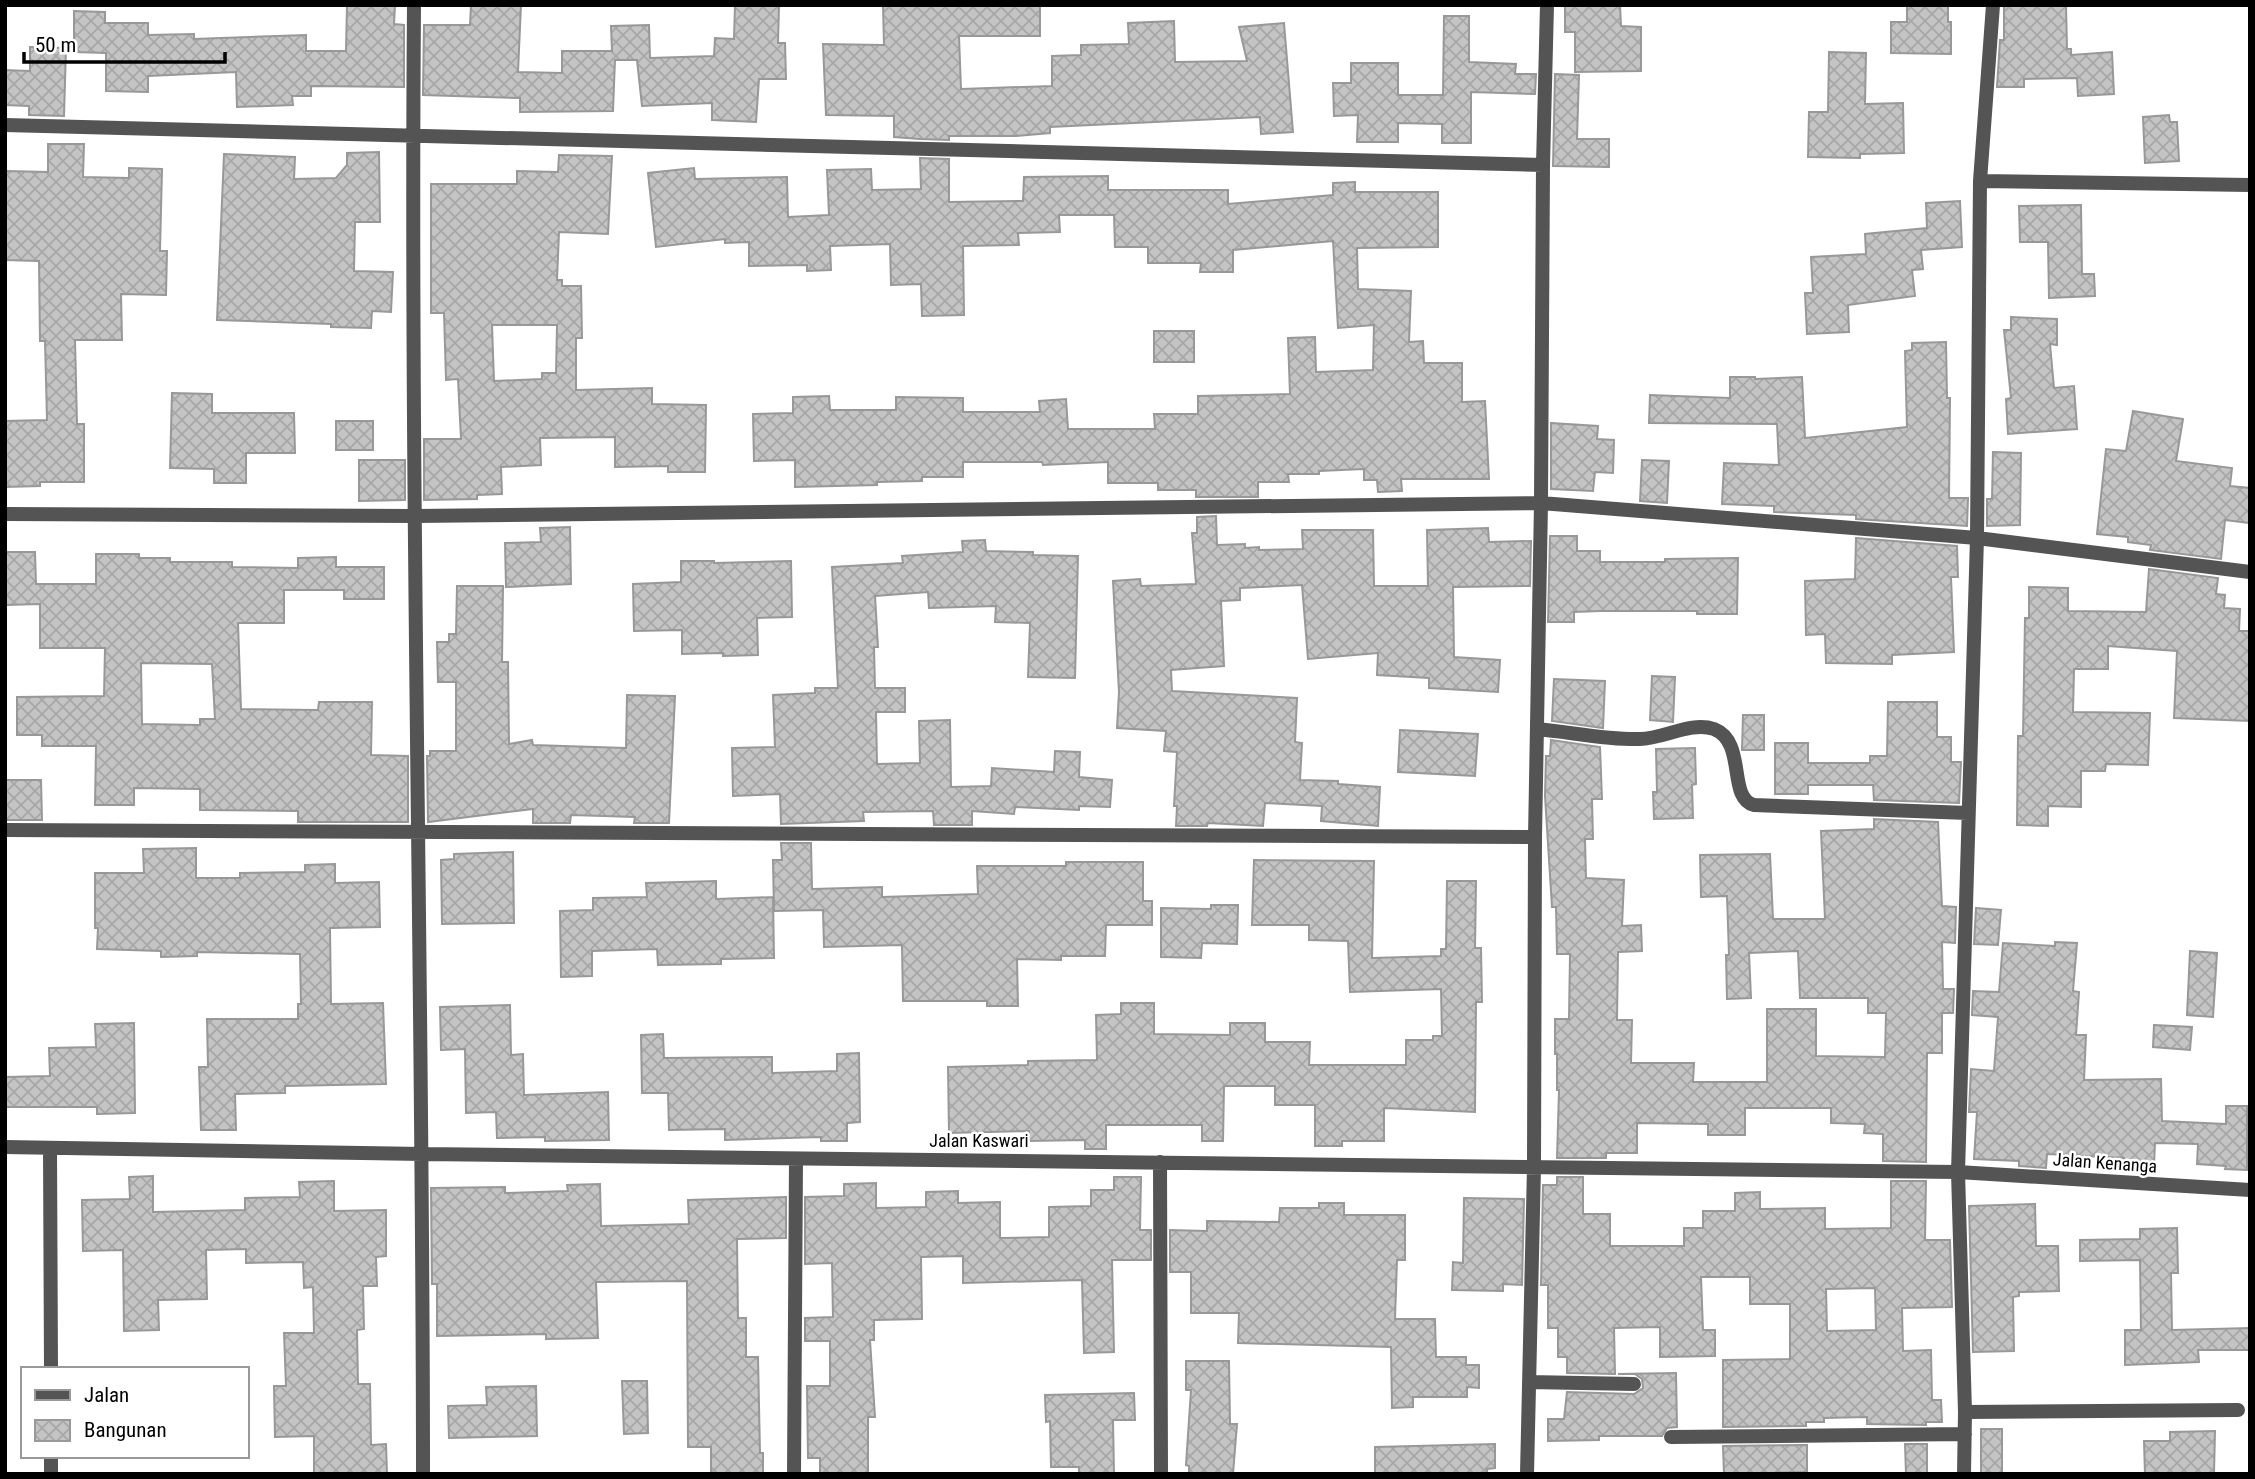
<svg xmlns="http://www.w3.org/2000/svg" width="2255" height="1479" font-family="'Roboto Condensed',sans-serif">
<style>
.building{fill:url(#building-cross-hatch);stroke:#989898;stroke-width:2;fill-rule:evenodd}
.lines{fill:none;stroke-linecap:round;stroke-linejoin:round}
.minor{stroke:#545454;stroke-width:14}
.labels{text-anchor:middle;stroke-width:5;stroke-linejoin:round;paint-order:stroke}
.street-label{font-size:18px;fill:#000;stroke:#fff}
</style>
<defs>
<pattern id="building-cross-hatch" width="8" height="8" patternUnits="userSpaceOnUse" patternTransform="scale(1.75)"><rect width="8" height="8" fill="#c4c4c4"/><path d="M0 0l8 8M0 8l8-8" fill="none" stroke="#a7a7a7"/></pattern>
</defs>
<rect width="100%" height="100%" fill="#fff"/>
<!-- building -->
<path class="building" d="M347 5H395L394 24 404 25V87L311 86V96H292L293 105 237 107 236 72 148 76V92L106 91V53L74 52V11L105 12V23H148V35L194 34V39L306 35V51H346Z
M471 5H521L518 72 562 73V51H612L611 26 649 25 650 58 714 56 715 38 734 39 735 5H779L778 43H785L786 79H759L756 122 712 120V103L642 106 637 60H615L613 111 520 112V98L423 95 424 25H470Z
M883 5 1040 6V36H959L961 89 1052 86V56L1081 55V45L1129 44 1128 23 1174 21 1175 62 1247 61 1239 27 1284 23 1293 132 1261 134 1260 117 1050 127V133L1016 136H949V140L920 139 894 137V116L826 115 823 44 884 45Z
M1620 5 1621 26 1641 27V71L1575 72V32H1565V6Z
M1907 5H1948V22H1951V54L1891 53V22H1907Z
M2004 5H2066L2067 49H2071V55L2112 52 2114 94 2078 96 2077 78 2024 79V87H1997L2000 40H2004Z
M1444 16H1469V62L1516 64 1515 74H1536L1535 94 1471 92V143H1442V124L1398 123V142H1357L1358 115 1334 116 1333 83H1351V63H1398V95H1443Z
M30 47 66 48 64 116 29 115V106L5 105V70L30 71Z
M1829 52 1866 53 1865 104 1903 103 1904 153 1860 154V158L1808 157 1809 112H1828Z
M1555 74 1579 75 1577 139H1609V167L1553 166Z
M2169 115 2170 122H2177L2179 161 2145 163 2143 117Z
M48 144H84L83 177 129 178V168L162 169 160 251H167L166 295 121 294 122 340H75L77 424H84V482H40V486L5 487V421L47 420 45 341H40L39 261 5 260V171L48 172Z
M379 152 380 222H355L354 271 393 272 391 312 372 311 371 328 331 327V324L217 320 224 154 295 157 294 179 336 178 347 165V153Z
M559 155 612 156 608 234 559 232 557 280H562V286H581L582 338H576V390L652 388V404L706 405 705 472H668V466L615 467V437L540 438 541 465 501 467 502 494 477 495V499L424 500V439H461L458 379 446 380 444 313H431V184H517V171L558 172ZM492 325H557L556 373H542V379L494 381Z
M920 158 949 159V202L1023 201 1024 177 1108 176V190H1228V204L1333 195V183L1355 182V192H1438V247L1357 248 1358 289 1411 291 1409 342 1423 341 1424 363H1462V402L1485 401 1489 479H1401L1402 491 1378 492 1377 480H1364V469L1319 471V474H1288L1289 482H1258V497H1196V490H1158V483H1108V462L1043 465 1042 462H963V477H922V481L877 482V485L795 487V460L754 461 753 414 793 413V397L829 396 830 410H896V397L963 398V412H1040L1039 401 1066 399 1068 429H1155L1154 414H1198V396L1290 394 1288 338 1315 337 1316 372 1373 370 1374 325 1338 328 1333 241 1233 250V272H1200L1201 263H1148V247H1115L1114 215H1059L1060 232 1018 233 1019 245 963 246 964 315 922 316 921 284 891 285 890 244 830 246 831 270 807 271V265L749 266V242L725 243V239L656 247 648 173 694 168 695 179 787 177 788 217 829 215 827 170 871 169 872 190 921 189Z
M1960 201 1962 247 1921 250 1923 269 1912 270 1915 296 1848 305 1849 332 1807 334 1805 293H1813L1811 257 1866 254 1865 234 1927 228 1926 203Z
M2081 205 2082 274H2094L2095 296 2049 298 2048 242H2020L2019 206Z
M2011 317 2057 319V345L2050 344 2054 388 2074 386 2077 429 2008 434 2006 399 2011 398 2004 330H2011Z
M1154 331H1194V362H1154Z
M1946 342 1947 398H1950L1949 498H1968L1967 526 1856 519V515L1774 512V506L1722 504 1724 463 1779 465 1777 424 1649 423 1650 395 1730 398V377H1755V379L1802 377 1805 438 1907 427 1905 351 1912 350V343Z
M172 393 212 394V413H294L295 453H246V483H214V469L170 468Z
M2133 411 2183 419 2176 461 2232 468 2230 486 2250 488V523L2225 520 2221 559 2150 550 2151 545 2128 542V537L2097 534 2106 449 2126 451Z
M336 421H373V450H336Z
M1551 423 1598 426 1597 439 1614 440 1613 473 1595 472 1593 491 1551 489Z
M1993 452 2021 453 2020 525 1987 526V499H1992Z
M359 460H405V500L359 501Z
M1642 460 1669 461 1667 503 1640 501Z
M1216 516 1217 545 1245 544V548L1259 547V550L1303 549 1302 530H1373L1374 586H1428L1427 530 1488 528 1489 542 1531 541 1530 586 1453 587 1454 657 1500 660 1498 692 1429 688V678L1377 675 1378 653 1308 659 1302 585 1240 588V600L1221 601 1224 666 1171 670 1172 691 1297 698 1295 742 1302 743 1300 780 1338 781V784L1380 787 1378 826 1321 821 1322 806 1265 803 1263 826 1208 823 1207 826H1176L1177 806H1174L1177 752 1164 751 1166 731 1117 728 1119 692 1113 581 1140 579 1141 586 1196 584 1192 533H1197V517Z
M570 527 571 584 506 587 505 543 541 542 540 528Z
M1550 536H1577V551H1600V562H1665V559L1738 558 1737 614H1697V611H1600L1574 612V622H1548Z
M1856 538 1957 546 1958 577H1951L1954 652 1892 655V664L1826 663 1825 634 1806 635 1805 581 1855 579Z
M985 540 986 551 1033 552V555L1078 556 1075 678 1028 677 1030 623 995 622 996 606 929 608 928 592 875 596 878 647H874L875 688H905V712H876L877 764 920 763 919 721 950 720 951 787 991 786 992 768 1054 772 1055 751 1080 752 1079 777 1112 780 1110 807 1079 806V810L1015 807 1014 814 972 811V825H934L933 811 863 812 864 821 781 824 780 794 733 796 732 748 775 747 773 695 815 693V688H838L832 567 903 563 902 556 963 552 962 541Z
M5 552H35L36 584H96V554H139V558H170V562H232V567L298 568V558L336 557V567H384V599H344V590H284V623H238L241 709 318 710 319 702H372L371 755 408 756V822H298V811L200 810V789L134 788V805H95L96 746H42V735H17V697L104 696 105 648H40V604L6 605ZM141 663 212 664 215 719H200V725L142 724Z
M681 561H714V563L791 561 792 617 757 618 758 655 723 656V653L682 654V630L634 631 633 584 681 582Z
M2149 569 2218 578 2216 594 2225 595 2224 608 2240 609 2239 631H2250V721L2174 718 2177 651 2108 646V669H2074L2073 712 2150 713 2148 765 2106 764 2105 771H2081V807L2048 806V826L2017 825 2018 736H2023L2025 618H2029V587L2068 588V611L2146 612Z
M457 586H503L502 662H508L509 744 532 740 533 745 626 748 627 695 675 696 669 823H634L635 817 571 815 570 823H533V809L428 822 427 756H430V751H456V682H438L437 642H449V634H456Z
M1652 676 1675 677 1673 722 1650 720Z
M1554 679 1605 681 1603 728 1552 721Z
M1888 702H1937V737H1951V762H1961L1959 803 1874 800 1873 785H1808V794H1775V743H1808V763H1870V756H1887Z
M1743 715H1764V750H1742Z
M1400 730 1478 734 1475 776 1398 772Z
M1551 740 1600 747 1602 799H1592L1593 839H1585L1586 878 1624 880 1622 926 1641 925 1642 951 1618 952 1617 1020H1632L1631 1063H1694L1693 1082H1767V1009H1816V1056L1885 1057 1886 1013H1868V998H1800L1798 951 1749 953 1751 998 1727 999 1726 955H1729L1727 896 1701 897 1700 855 1770 854 1773 919H1825L1821 831 1874 829V819L1938 822 1942 906 1956 907 1955 943 1942 942 1943 989H1954L1953 1013H1942V1053H1927L1926 1162 1883 1161V1134L1864 1133 1865 1124 1831 1123V1108H1745V1135H1708V1124L1637 1123V1153H1606V1158H1557L1559 1090H1557V1054H1555V1019H1569L1570 954H1557L1556 907H1552L1545 796 1546 756H1550Z
M1695 748 1696 784 1692 785 1693 818 1654 819 1653 792H1657L1656 749Z
M5 780H41L42 820H5Z
M781 843H811L812 889 882 887V897L978 894 977 866H1066V862H1143V901H1152V925H1106L1105 956H1061V960L1017 959 1018 1006H987V1001H903L902 945 824 947 823 910 774 911 773 860H782Z
M196 848V878H240V873L305 872V865L335 864V883L379 882 380 927 330 928 331 1004 383 1003 386 1084 285 1086V1093L235 1094 236 1130H201L199 1067H208L207 1019H298V1004H301L300 954 197 952V956L161 957V951L97 949 98 928H95V873H144L143 849Z
M513 852 514 923 442 924 441 860 454 859V854Z
M1254 860 1374 861 1372 958 1441 956V949H1446L1447 881H1476L1475 948H1481L1482 1002H1476L1475 1112 1384 1108V1141H1342V1146H1315V1105H1275V1086H1224L1223 1141H1202V1125H1106V1149H1085V1140L1029 1141V1131L949 1133 948 1067 1028 1065V1061L1097 1060 1096 1015 1121 1014V1003H1154V1034L1230 1035V1023H1265V1042H1310L1309 1065H1406V1040H1433V1036H1442L1441 989 1350 992 1348 941 1309 940V925H1252Z
M716 881V899L773 897 774 958 721 959V964L658 965 657 949 592 951V976L561 977 560 911 593 910V898L647 897 646 883Z
M1211 905H1238L1237 944 1202 943 1201 958 1161 957V908L1211 909Z
M1976 908 2001 910 1998 945 1974 944Z
M2055 942 2077 943 2073 991 2079 992 2076 1035H2086L2084 1080 2161 1079 2162 1121 2226 1124V1106H2247V1170L2225 1169 2226 1166 2197 1164 2198 1144 2155 1143 2154 1166 2124 1165V1158L2047 1154 2046 1168 2019 1166V1161L1974 1159 1977 1112H1969L1971 1069 1994 1071 1998 1017 1972 1015 1973 991 1999 992 2003 943 2055 946Z
M2190 951 2217 953 2213 1017 2187 1015Z
M510 1005 511 1055 523 1054 524 1095 608 1092 609 1140 545 1141V1137L497 1138 496 1112 466 1113 465 1049 441 1050 440 1007Z
M134 1023 135 1113 97 1114V1107H5V1077L50 1076 49 1048 96 1047 95 1024Z
M2154 1025 2192 1027 2190 1050 2153 1047Z
M663 1034 664 1058 772 1057V1073L837 1071V1054L859 1053 860 1122 847 1123V1141H821V1137L725 1140V1129L669 1130 668 1093H642L641 1035Z
M153 1176V1212L245 1210V1198L300 1197 299 1182 334 1181V1211L386 1210V1256L376 1257 377 1286H363L364 1329 357 1330 358 1384H370L371 1445 386 1444 387 1474H314V1436L275 1437 274 1386H286L284 1333H314L313 1287 304 1288 303 1262 246 1263V1249L206 1250 207 1299 158 1300 159 1330 124 1331 123 1250 83 1251 82 1200 130 1199 129 1177Z
M1114 1177H1141L1140 1230H1151V1260H1112L1114 1352 1084 1353 1082 1280 963 1283V1256L921 1257 922 1319 874 1320V1340H870L875 1417H868V1474H820V1458H808L807 1386H830V1341H805V1318L833 1317 832 1263 805 1264V1197L844 1196V1184L876 1183V1208L926 1207V1192L958 1191V1203L1000 1202V1238L1049 1237V1207L1091 1206V1190H1114Z
M1557 1177H1583V1214H1610V1246H1684V1228H1703V1211H1735V1193L1760 1192V1209L1825 1208V1229L1891 1228V1181H1926L1925 1240H1950L1952 1307 1902 1308 1903 1351 1931 1350 1932 1400H1941L1942 1422H1926V1425L1867 1424V1417L1824 1418V1422H1806V1426L1723 1427V1360L1790 1359V1304H1750V1277H1701L1703 1330H1715V1356L1660 1357V1327L1614 1328 1615 1374 1567 1373V1357H1558V1328H1548V1285H1541L1543 1185H1557ZM1875 1288 1876 1330 1827 1331 1826 1289Z
M600 1184 601 1226 689 1224 688 1200 786 1197V1238L737 1239 738 1318H746V1357H758L760 1453H763V1474H711V1447H688L687 1281 596 1282 598 1338 546 1339V1334L437 1336V1284H432L431 1188 505 1187V1193L568 1191 567 1185Z
M1464 1198 1524 1199 1522 1285 1503 1284V1291L1452 1290 1453 1262 1463 1263Z
M1319 1203H1344V1215H1405V1260H1397L1395 1319H1435L1436 1357H1466V1365H1479V1388L1467 1387V1397H1413V1407L1392 1408 1391 1347 1238 1343 1239 1313H1191V1272H1170V1230L1207 1231V1221L1279 1222 1280 1208H1319Z
M2035 1204 2036 1246H2058L2059 1291 2019 1292V1296L2013 1297 2014 1351 1973 1352 1969 1206Z
M2177 1228 2178 1273H2171L2172 1330 2250 1328V1350H2198L2199 1362 2125 1365V1330H2141L2140 1260 2080 1261V1240L2140 1239V1229Z
M1186 1361H1229L1230 1424H1237L1233 1474H1189V1466L1186 1465 1191 1390H1186Z
M1676 1373 1677 1427 1667 1428 1662 1436H1599V1440L1548 1441V1419H1564L1567 1392 1634 1394 1643 1388 1642 1379 1635 1374H1618Z
M622 1381H647L648 1433 624 1434Z
M536 1386 537 1436 449 1438 448 1406 487 1405 486 1387Z
M1134 1393 1135 1420H1113L1114 1474H1079V1467H1051L1050 1421 1046 1422 1045 1395Z
M1981 1429H2002V1474H1981Z
M2215 1431 2214 1474H2145L2144 1441H2170V1432Z
M1495 1444V1468L1487 1469V1474H1375V1447Z
M1905 1444H1927V1474H1906Z
M1807 1445V1472L1724 1474 1723 1446Z"/>
<g class="lines">
<!-- minor -->
<path class="minor" d="M414 5C410 495 423 984 423 1474
M5 125 1543 165
M1980 181 2250 185
M5 514 415 516 1541 503 1977 538 2250 572
M1537 729C1571 732 1606 740 1640 739 1663 739 1691 721 1714 729 1747 742 1727 798 1754 805L1968 813
M5 830 1535 837
M5 1147 423 1154 1958 1172 2250 1190
M50 1148 51 1369
M1160 1162 1161 1474
M1529 1382 1634 1384
M1965 1412 2238 1410
M1671 1437 1965 1434
M51 1456V1474
M794 1474 796 1159
M1527 1474 1534 1167 1535 837 1541 503 1543 165 1547 5
M1964 1474 1965 1412 1958 1172 1977 538 1980 181 1993 5"/>
</g>
<g class="labels">
<!-- street labels -->
<g class="street-label">
<text x="979" y="1147">Jalan Kaswari</text>
<text transform="translate(2105 1163) rotate(4)" y="6">Jalan Kenanga</text>
</g>
</g>
<!-- border -->
<rect width="2255" height="1479" fill="none" stroke="#000000" stroke-width="14"/>
<!-- legend -->
<rect x="21" y="1367" width="228" height="91" fill="#ffffff" stroke="#999999" stroke-width="2"/>
<rect x="35" y="1390" width="35" height="10" fill="#545454" stroke="#999999" stroke-width="2"/>
<text x="84" y="1402" font-size="21" fill="#000000">Jalan</text>
<rect x="35" y="1420" width="35" height="21" fill="url(#building-cross-hatch)" stroke="#999999" stroke-width="2"/>
<text x="84" y="1437" font-size="21" fill="#000000">Bangunan</text>
<!-- scale -->
<path d="M24 52v10h201v-10" fill="none" stroke="#000000" stroke-width="3.5"/>
<text x="35" y="52" font-size="21" fill="#000000" stroke="#ffffff" stroke-width="5" paint-order="stroke">50 m</text>
</svg>
